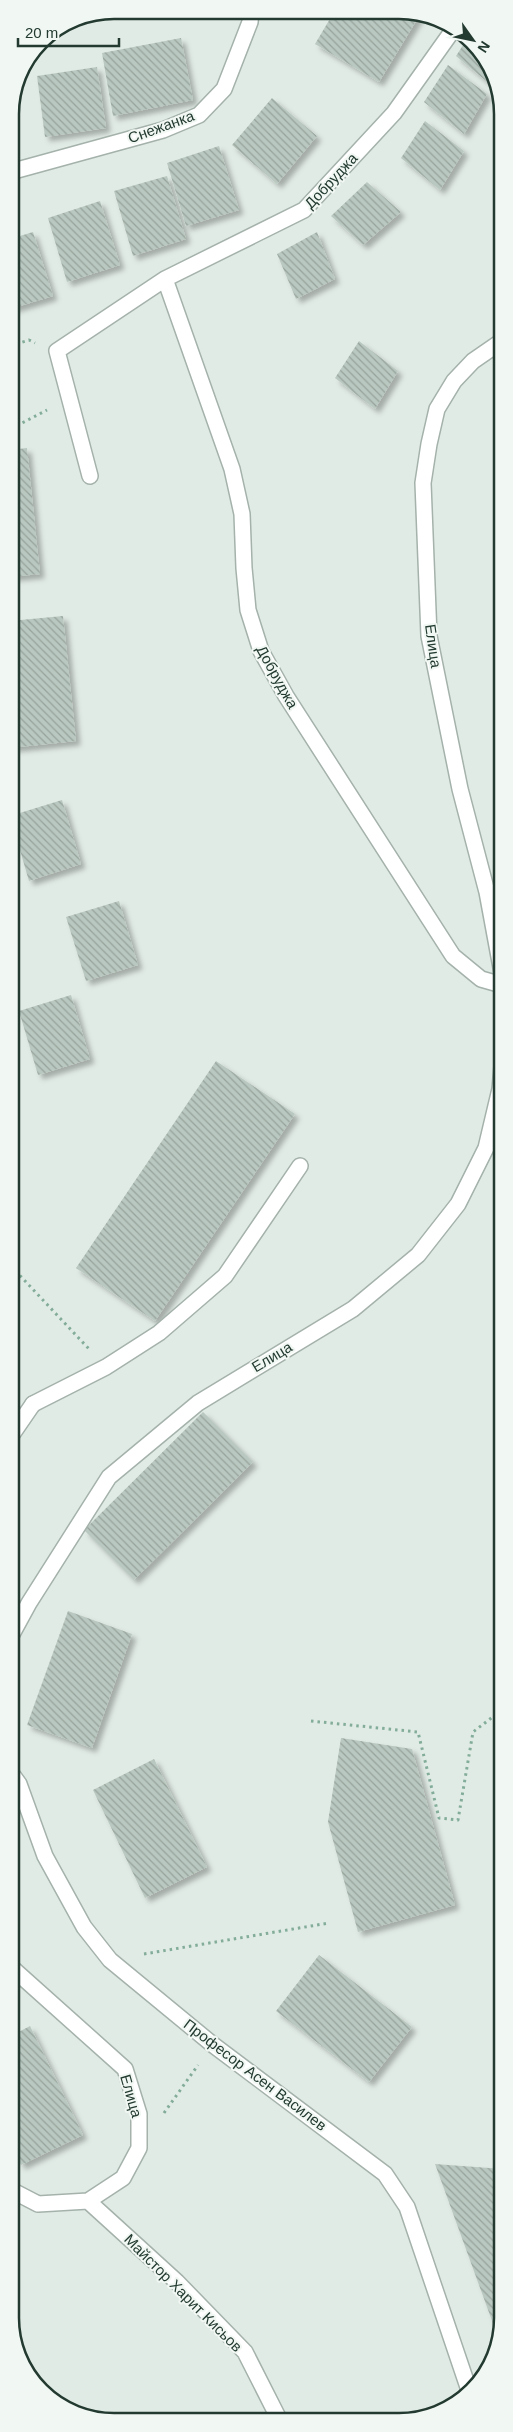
<svg xmlns="http://www.w3.org/2000/svg" width="513" height="2432" font-family="Arial,sans-serif">
<style>
.building{fill:url(#building-back-hatch);filter:url(#shadow)}
.lines{fill:none;stroke-linecap:round;stroke-linejoin:round}
.service-casing{stroke:#a4b2ab;stroke-width:18}
.minor-casing{stroke:#a4b2ab;stroke-width:18}
.path{stroke:#83ad9a;stroke-width:3;stroke-dasharray:2.5 4;stroke-linecap:butt}
.service{stroke:#fff;stroke-width:15}
.minor{stroke:#fff;stroke-width:15}
.labels{text-anchor:middle;stroke-width:4;stroke-linejoin:round;paint-order:stroke}
.street-label{font-size:15px;fill:#223a30;stroke:#f1f7f3}
.rim{fill:none;stroke:#223a30;stroke-width:2.5}
</style>
<defs>
<pattern id="building-back-hatch" width="6" height="6" patternUnits="userSpaceOnUse" patternTransform="scale(1.25)"><rect width="6" height="6" fill="#b9c8c0"/><path d="M-1 5l2 2M0 0l6 6M5-1l2 2" fill="none" stroke="#96a39c"/></pattern>
<filter id="shadow"><feDropShadow dx="4.5" dy="4.5" stdDeviation="2.5" flood-color="#0004"/></filter>
</defs>
<rect width="100%" height="100%" fill="#e1ebe5"/>
<!-- building -->
<path class="building" d="M334 12 421 13 379 82 315 44Z
M181 38 193 100 113 116 102 53Z
M467 39 477 46 497 90 456 56Z
M448 65 487 94 464 134 424 102Z
M97 67 106 128 45 137 37 76Z
M272 98 317 136 277 184 232 145Z
M425 121 464 151 440 190 401 158Z
M219 146 239 210 186 226 167 163Z
M167 176 186 239 133 256 114 191Z
M367 182 401 212 363 245 331 216Z
M100 201 120 265 67 282 48 218Z
M33 232 53 296 10 309V239Z
M317 232 335 279 296 299 277 254Z
M359 341 398 371 375 409 335 378Z
M27 448 40 574 10 577V450Z
M63 616 76 741 10 748V621Z
M62 800 81 864 29 881 10 816Z
M119 901 138 965 86 981 66 917Z
M71 995 90 1059 38 1075 19 1011Z
M216 1061 295 1114 155 1321 76 1268Z
M203 1412 253 1462 134 1580 84 1530Z
M68 1611 132 1634 92 1748 27 1725Z
M341 1738 412 1749 455 1905 358 1932 328 1822Z
M154 1759 207 1867 145 1898 93 1790Z
M319 1955 412 2027 369 2082 276 2011Z
M30 2026 83 2135 21 2165 11 2144V2036Z
M435 2164 503 2169V2325L499 2340Z"/>
<g class="lines">
<!-- service casing -->
<g class="service-casing">
<path id="service" d="M33 1404 106 1367 159 1333 225 1276 300 1166"/>
</g>
<!-- minor casing -->
<g class="minor-casing">
<path id="minor" d="M10 172 163 130 199 115 224 89 250 22 251 12
M165 279 232 469 242 514 244 568 248 610 261 651 286 696 453 956 481 979 502 985
M502 341 473 361 454 381 437 409 429 444 423 483 429 636 460 789 487 892 502 973
M90 476 57 351 165 279 304 210 394 113 453 30
M11 1436 33 1404
M11 1636 29 1603 109 1477 198 1403 353 1309 418 1255 458 1204 486 1148 500 1089 502 1067
M11 1773 19 1784 45 1856 84 1927 110 1960 212 2044 385 2174 407 2207 470 2393
M11 1967 125 2069 139 2114V2148L123 2178 88 2201 38 2204 11 2190
M88 2201 177 2282 245 2352 280 2421"/>
</g>
<!-- path -->
<path class="path" d="M10 346 29 340 35 343
M10 426 20 424 47 410
M11 1266 89 1349
M311 1721 418 1732 439 1818 458 1820 473 1732 503 1709
M144 1954 329 1923
M164 2113 198 2065"/>
<!-- service -->
<use href="#service" class="service"/>
<!-- minor -->
<use href="#minor" class="minor"/>
</g>
<g class="labels">
<!-- street labels -->
<g class="street-label">
<text transform="translate(161 127) rotate(-20)" y="5">Снежанка</text>
<text transform="translate(331 181) rotate(-47)" y="5">Добруджа</text>
<text transform="translate(433 646) rotate(82)" y="5">Елица</text>
<text transform="translate(277 677) rotate(61)" y="5">Добруджа</text>
<text transform="translate(272 1357) rotate(-31)" y="5">Елица</text>
<text transform="translate(255 2075) rotate(37)" y="5">Професор Асен Василев</text>
<text transform="translate(131 2096) rotate(74)" y="5">Елица</text>
<text transform="translate(183 2293) rotate(45)" y="5">Майстор Харит Кисьов</text>
</g>
</g>
<!-- crop -->
<path d="M0 0H513V2432H0ZM114 19H399A95 95 0 0 1 494 114V2318A95 95 0 0 1 399 2413H114A95 95 0 0 1 19 2318V114A95 95 0 0 1 114 19Z" fill="#f1f7f3" fill-rule="evenodd"/>
<path class="rim" d="M114 19H399A95 95 0 0 1 494 114V2318A95 95 0 0 1 399 2413H114A95 95 0 0 1 19 2318V114A95 95 0 0 1 114 19Z"/>
<!-- north arrow -->
<g transform="translate(473 40) rotate(123)" stroke="#f1f7f3" stroke-width="4" paint-order="stroke">
<path d="M0-4L9 19L0 12L-9 19Z" fill="#223a30"/>
<text y="-8" font-size="14" font-weight="bold" text-anchor="middle" fill="#223a30">N</text>
</g>
<!-- scale -->
<path d="M18 38v8h101v-8" fill="none" stroke="#223a30" stroke-width="2.5"/>
<text x="25" y="38" font-size="15" fill="#223a30" stroke="#f1f7f3" stroke-width="4" paint-order="stroke">20 m</text>
</svg>
